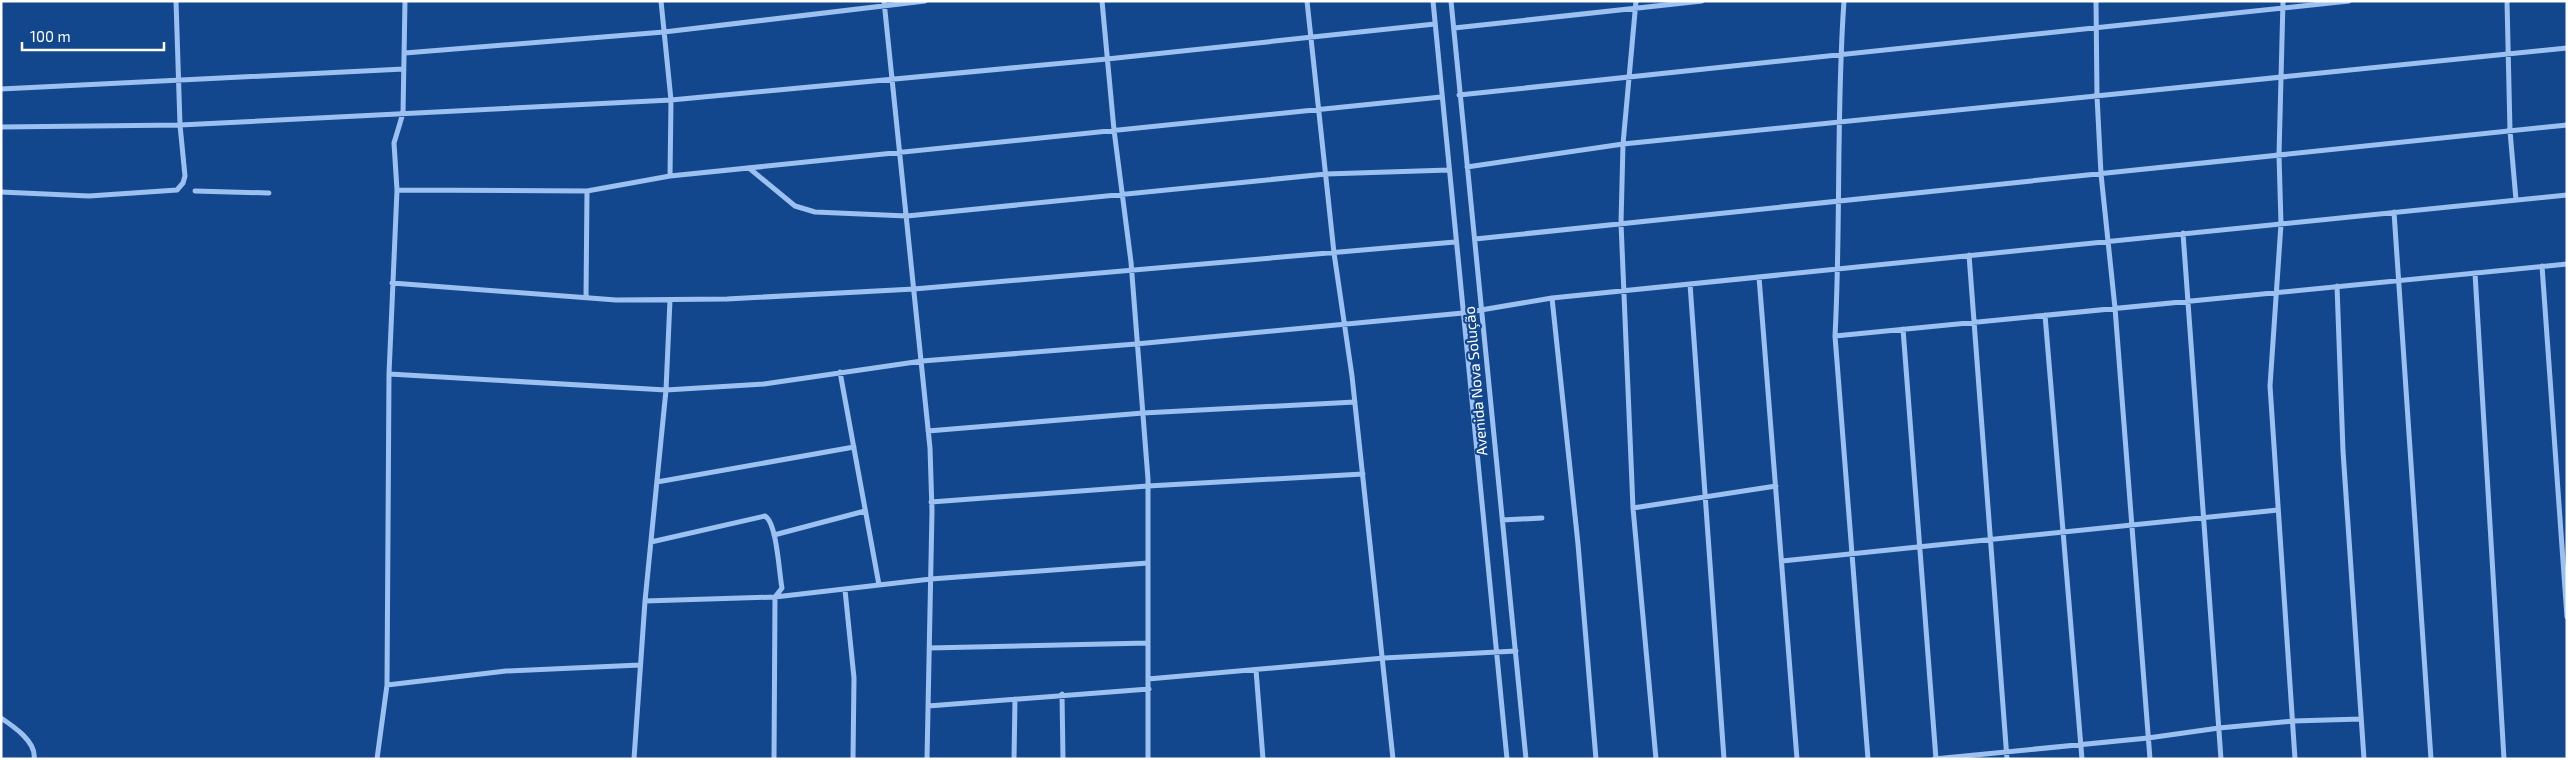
<svg xmlns="http://www.w3.org/2000/svg" width="2568" height="760" font-family="'Exo 2',sans-serif">
<style>
.lines{fill:none;stroke-linecap:round;stroke-linejoin:round}
.minor{stroke:#9cc1f1;stroke-width:5}
.labels{text-anchor:middle;stroke-width:4.5;stroke-linejoin:round;paint-order:stroke}
.street-label{font-size:15px;fill:#fff;stroke:#13478d}
</style>
<rect width="100%" height="100%" fill="#13478d"/>
<g class="lines">
<!-- minor -->
<path class="minor" d="M661 1 671 100 670 176
M884 1 930 448 932 511 927 759
M1102 1 1114 130 1131 262 1148 479V759
M1307 1 1334 253 1352 376 1393 759
M1433 1 1507 759
M1451 1 1526 759
M1636 1 1623 144 1621 223 1633 508 1656 759
M1844 1C1836 112 1841 224 1835 336L1868 759
M2096 1 2097 96 2101 174 2115 308 2150 759
M2283 1 2279 155 2281 224 2270 386 2295 759
M2507 1 2510 131 2516 200
M1454 28 1702 1
M405 53 664 32 925 1
M1 89 404 69
M1459 95 2349 1
M1 127 180 125 671 100 1107 59 1435 24
M1467 167 1623 144 2567 48
M749 168 795 206 815 212 907 216 1326 174 1449 170
M397 190 587 191 670 176 1441 97
M195 191 269 193
M1 192 89 196 177 190 183 183 185 176 180 125 176 1
M2394 212 2431 759
M2183 233 2221 759
M1475 239 2567 125
M1969 255 2007 759
M2542 266 2567 617
M2475 273 2504 759
M1759 277 1797 759
M392 283 616 300 727 299 914 289 1455 242
M1690 284 1724 759
M2337 286 2343 451 2364 759
M586 298 587 191
M1552 298 1578 544 1596 759
M2045 315 2082 759
M1903 329 1936 759
M1835 336 2567 264
M840 372 879 585
M389 374 666 390 764 384 922 361 1136 344 1463 313 1552 298 2567 195
M928 431 1143 413 1355 402
M657 482 854 447
M931 502 1148 486 1363 474
M1633 508 1776 486
M1502 520 1542 518
M774 535 865 511
M651 542 765 516C777 523 779 573 782 588L775 597 774 759
M1782 561 2278 510
M845 590 854 678 853 759
M645 601 775 597 931 579 1148 563
M929 648 1148 643
M1256 670 1263 759
M1148 679 1384 658 1516 651
M387 685 506 671 640 665
M1062 694 1063 759
M928 706 1149 689
M1 718C13 726 37 742 34 759
M377 759 387 685 389 374 397 190 394 143 403 113 405 1
M634 759 645 601 666 390 670 300
M1014 759 1015 699
M1934 759 2148 738 2219 728 2293 721 2361 719"/>
</g>
<g class="labels">
<!-- street labels -->
<g class="street-label">
<text transform="translate(1476 381) rotate(-95)" y="5">Avenida Nova Solução</text>
</g>
</g>
<!-- border -->
<rect width="2568" height="760" fill="none" stroke="#ffffff" stroke-width="5"/>
<!-- scale -->
<path d="M22 42v8h142v-8" fill="none" stroke="#ffffff" stroke-width="2.5"/>
<text x="30" y="42" font-size="15" fill="#ffffff" stroke="#13478d" stroke-width="4" paint-order="stroke">100 m</text>
</svg>
